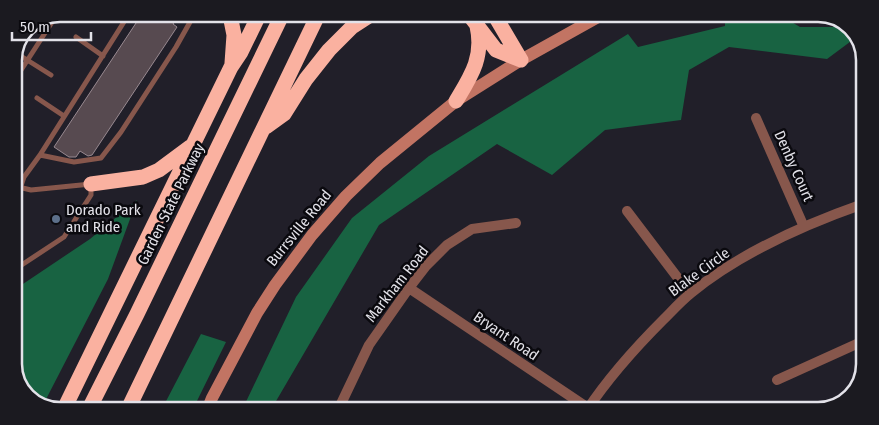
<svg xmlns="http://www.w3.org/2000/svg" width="879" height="425" font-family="'Fira Sans Condensed',sans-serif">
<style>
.forest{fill:#186342}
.building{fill:#574a50;stroke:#988990}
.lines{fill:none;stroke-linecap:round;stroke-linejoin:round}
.lane{stroke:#87574c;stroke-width:5}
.street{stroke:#87574c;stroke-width:10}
.secondary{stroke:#c27463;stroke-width:12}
.highway{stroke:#fab1a0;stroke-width:15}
.service-dot{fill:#5c6f8a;stroke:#0a090e;stroke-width:2}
.labels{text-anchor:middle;stroke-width:5;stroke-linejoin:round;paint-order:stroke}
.street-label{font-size:15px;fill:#e3e2e9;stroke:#0a090e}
.poi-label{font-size:15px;fill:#e3e2e9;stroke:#0a090e;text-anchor:start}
.rim{fill:none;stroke:#e3e2e9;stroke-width:2.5}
</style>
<rect width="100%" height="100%" fill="#211f29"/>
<!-- forest -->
<path class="forest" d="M725 18H785L800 27H844L847 25 858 36 827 59 729 47 689 70 681 120 605 130 552 175 497 144 379 225 272 408H243L296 297 352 218 429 156 628 34 638 47 725 26Z
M137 200 108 279 42 407H40L22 391 14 368V290L90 239Z
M201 334 226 342 194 407H163Z"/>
<!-- building -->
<path class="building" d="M142 14H179L173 24 177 27 92 155 88 156 80 151 76 157H69L54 147Z"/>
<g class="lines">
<!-- lane -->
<path class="lane" d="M76 37 103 56
M16 53 51 75
M14 81 56 16
M37 98 64 116
M40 155 74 162 101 158 121 132 176 47 194 15
M14 186 31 190 91 184V195L64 237 14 270
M20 189 24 177 40 155 129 14"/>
<!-- street -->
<path class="street" d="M756 118 804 227
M627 211 690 294
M409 288 588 408
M777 380 861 342
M339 408 369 345 409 288 426 266 447 245 472 229 516 223
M587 410C609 377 635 348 663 320 672 311 681 301 691 293 740 253 803 225 863 204"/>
<!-- secondary -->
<path class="secondary" d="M208 408 212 398 257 313 275 285 312 235 346 196 380 163 456 101 521 60 598 17"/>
<!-- highway -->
<path class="highway" d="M230 15 234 35 232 63
M470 16 496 50 521 60
M495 16 521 60
M456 101C471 76 484 57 477 26
M266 127 284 114 306 79 329 50 352 27 369 16
M91 184 143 177 159 170 190 147
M65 407 231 67 241 52 259 15
M90 407 137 314 282 15
M129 407 318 15"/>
</g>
<!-- markers -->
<circle class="service-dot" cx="56" cy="219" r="5"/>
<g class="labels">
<!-- street labels -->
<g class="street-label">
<text transform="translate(794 166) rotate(66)" y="5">Denby Court</text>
<text transform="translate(171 204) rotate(-64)" y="5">Garden State Parkway</text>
<text transform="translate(299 228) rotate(-51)" y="5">Burrsville Road</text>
<text transform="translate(699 272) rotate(-36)" y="5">Blake Circle</text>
<text transform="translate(397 284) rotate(-52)" y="5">Markham Road</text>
<text transform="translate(506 336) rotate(34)" y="5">Bryant Road</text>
</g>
<!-- poi labels -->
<g class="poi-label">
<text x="66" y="215">Dorado Park<tspan x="66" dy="17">and Ride</tspan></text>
</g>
</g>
<!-- crop -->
<path d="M0 0H879V425H0ZM60 22H818A38 38 0 0 1 856 60V364A38 38 0 0 1 818 402H60A38 38 0 0 1 22 364V60A38 38 0 0 1 60 22Z" fill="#1b1a20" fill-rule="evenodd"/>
<path class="rim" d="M60 22H818A38 38 0 0 1 856 60V364A38 38 0 0 1 818 402H60A38 38 0 0 1 22 364V60A38 38 0 0 1 60 22Z"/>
<!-- scale -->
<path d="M12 32v8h79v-8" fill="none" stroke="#e3e2e9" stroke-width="2.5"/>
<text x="20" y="32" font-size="15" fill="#e3e2e9" stroke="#0a090e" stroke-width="4" paint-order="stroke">50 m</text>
</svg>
